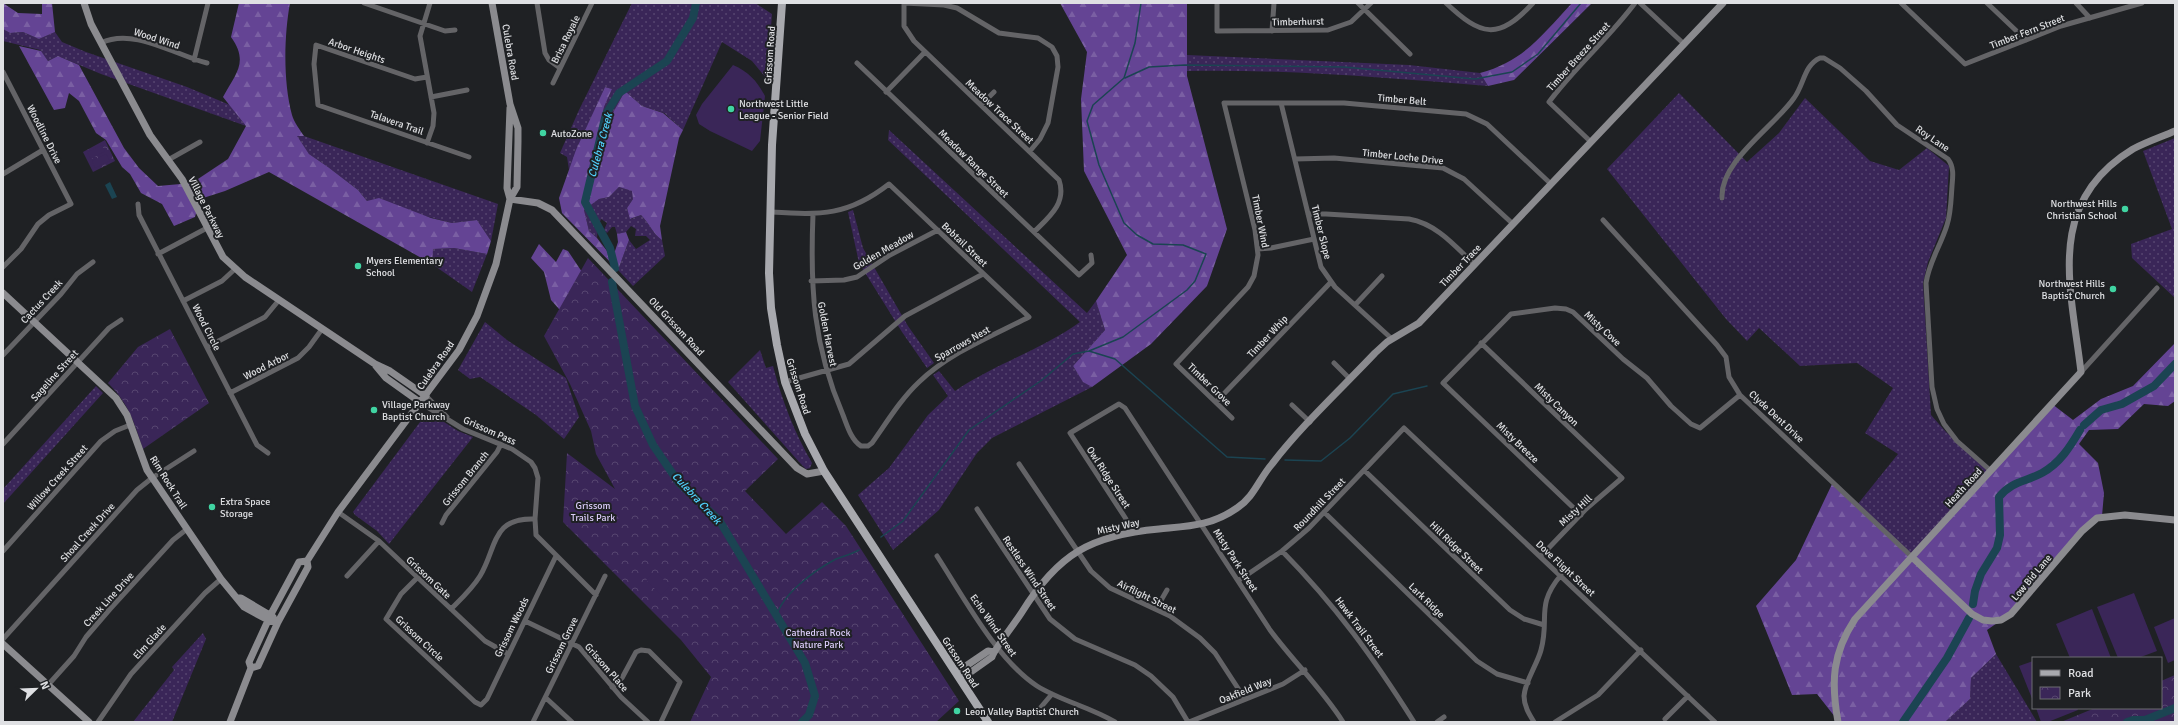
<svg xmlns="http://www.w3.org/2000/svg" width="2178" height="725" font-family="Signika,sans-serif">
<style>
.grass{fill:url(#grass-dots)}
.forest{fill:url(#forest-firs)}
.park{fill:url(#park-crowns)}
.pitch{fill:#3a2658}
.water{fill:#1b4452}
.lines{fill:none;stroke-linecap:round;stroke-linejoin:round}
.stream{stroke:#1b4452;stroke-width:1.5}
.river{stroke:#1b4452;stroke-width:8}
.street{stroke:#646467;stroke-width:5}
.secondary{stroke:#8b8b8f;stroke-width:7}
.primary{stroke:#a8a9ae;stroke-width:8}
.poi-dot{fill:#40d4a2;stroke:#1f2124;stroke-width:1.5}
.labels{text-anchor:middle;stroke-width:4;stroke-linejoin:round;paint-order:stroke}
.street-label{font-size:10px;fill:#dfe0e3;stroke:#1f2124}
.poi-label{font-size:10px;fill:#dfe0e3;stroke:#1f2124;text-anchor:start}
.park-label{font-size:10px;fill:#dacbf8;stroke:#1f2124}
.water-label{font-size:11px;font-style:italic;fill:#50d2fc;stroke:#1f2124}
</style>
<defs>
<pattern id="grass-dots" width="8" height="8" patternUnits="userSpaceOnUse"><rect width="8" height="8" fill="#3a2658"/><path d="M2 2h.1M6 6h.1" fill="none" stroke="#564570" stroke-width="1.8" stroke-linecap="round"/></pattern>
<pattern id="forest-firs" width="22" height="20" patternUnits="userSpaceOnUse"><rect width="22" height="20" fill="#644494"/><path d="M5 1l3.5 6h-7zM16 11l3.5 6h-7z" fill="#7a5fa3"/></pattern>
<pattern id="park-crowns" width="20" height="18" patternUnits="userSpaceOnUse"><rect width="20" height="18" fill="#3a2658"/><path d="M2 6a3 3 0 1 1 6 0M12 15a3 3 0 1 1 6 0" fill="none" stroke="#564570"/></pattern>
</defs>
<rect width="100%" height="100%" fill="#1f2124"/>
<!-- grass -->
<path class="grass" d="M632 3H755L772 14 767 79 752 61 722 42 683 130 664 113 642 106 625 91 610 118 601 122 604 107 612 89 605 87 569 170 567 157 560 153 579 110Z
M3 29 10 33 23 32 39 39 55 32 62 42 86 52 187 87 230 105 246 126 101 74 58 56 48 61 40 50 3 41Z
M1187 55 1409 65 1480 73 1488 86C1388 78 1287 69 1187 71Z
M1679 93 1747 162 1779 133 1805 98 1870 161 1899 170 1927 148 1949 166 1946 218 1928 262 1923 283 1931 415 1946 432 1991 471 1912 557 1857 505 1898 454 1865 433 1893 388 1857 363 1800 366 1759 328 1747 341 1726 319 1607 169Z
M889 130 1087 313 1096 301 1105 330 1073 366 1083 381 1092 387 992 438 977 453 939 510 893 550 858 495 889 468 928 415 948 396 933 375 939 371 955 391C995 364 1041 350 1080 322L888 140Z
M296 136H304L498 204 491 241 477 220 452 223 367 201 358 190 328 167 309 154Z
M2175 138V298L2132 258 2131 244 2172 229 2143 151Z
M619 187 633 191V199L627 208 631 219 641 215C649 223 653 234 662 240L665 256 633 286 618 270 629 240 636 249 650 240 646 236H635L636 229 631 226 626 232 617 234 615 227H612L607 233 604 230 607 223 601 219 598 227 597 238 589 231 584 210 599 199 609 197Z
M853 210 863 248 908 326 934 363 927 368 902 332 859 263 848 212Z
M454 248 487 254 472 292 432 264V249Z
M485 322 507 340 566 378 579 417 564 439 536 415 480 377 470 379 458 370Z
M760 350 766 368 773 366C782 400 794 432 812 463L810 468 806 469 800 463 728 382Z
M96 386 103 393 3 504V489Z
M430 413 458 431 473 437 389 544 377 531 355 515 353 512 426 414Z
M203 633 206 639 172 722H133L174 670 172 667Z
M1996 654 2037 722H1945L1970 699 1971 678Z"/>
<!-- forest -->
<path class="forest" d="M3 3 18 13 42 14V3H52L55 32 39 39 23 32 10 33 3 29Z
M239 3H290C284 36 283 82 292 115 294 122 300 130 304 136H297L309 154 328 167 358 190 367 201 379 198 431 218 452 223 477 220 491 241 487 254 454 248 433 249 432 264 269 172 225 191 200 199 195 217 174 226 162 204 141 193 130 174 122 167 106 140 96 133 79 101 69 93 65 108 54 110 19 46 41 51 48 61 58 56 79 65 124 148 139 168 158 186 192 183 228 159 246 126 223 97C236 73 249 62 231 37Z
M1060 3H1187V76L1227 229 1207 286 1151 344 1092 387 1083 382 1073 366 1105 330 1096 301 1127 255 1084 171 1081 99 1087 52Z
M1572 3H1592L1514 80 1488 86 1480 73C1524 61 1542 35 1572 3Z
M605 87 612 89 604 107 601 121 610 118 625 91 642 106 663 113 683 130 679 138 660 226 662 240C653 234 649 223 641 215L630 219 627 208 633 199 632 191 619 187 609 197 599 199 584 210 589 231 597 238 607 251H615L618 242 617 234 626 232 629 240 618 270 562 213 559 198 576 150Z
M539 244 556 262 563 249 568 251 582 272 566 321 559 309 551 300 544 272 531 258Z
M2175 343V401L2168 406 2144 404 2118 429 2089 430 2079 444 2098 463 2104 493 2102 516 2097 518 2010 614 1987 630 1996 654 1971 678 1970 699 1945 722H1839L1817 694 1792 695 1756 606 1796 560 1833 482 1912 557 2052 404 2073 420 2101 399 2133 386Z"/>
<!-- park -->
<path class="park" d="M105 140 115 161 93 172 83 152Z
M588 258 778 459 745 491 786 534 822 502 846 526 959 701 936 722H690L711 677 681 640 563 522 567 453 615 489 596 454 591 431 570 384 544 336Z
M170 329 209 403 143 449C134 422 129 404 108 383L138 347Z
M2175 675V722H2061L2095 708H2161V681Z"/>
<!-- pitch -->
<path class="pitch" d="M733 65C749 72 757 81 765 96L760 141 752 151 710 131 699 124 696 115 702 104Z
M102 145 105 151 91 159 87 152Z
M106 154 110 161 95 168 92 161Z
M655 571 670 586 661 595 646 580Z
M2134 593 2157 651 2138 658H2118L2097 607Z
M2092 609 2111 658H2070L2056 624Z
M2175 618V660L2168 663 2154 627Z
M2033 661V701L2019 666Z
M2036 708H2077L2078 710 2048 722H2041Z"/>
<!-- water -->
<path class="water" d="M110 182 117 197 112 199 105 185Z"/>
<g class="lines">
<!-- stream -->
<path class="stream" d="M1125 78 1149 67 1185 65 1344 67 1475 79 1512 72 1538 54 1581 3
M1089 351 1115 359 1227 457 1265 459
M1285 460 1321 461 1350 438 1393 394 1427 386
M881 537 903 521 969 430 1042 380 1073 354 1089 351 1123 337 1187 290 1195 281 1206 254 1183 245 1153 244 1137 235 1124 223 1099 165 1087 121 1093 105 1124 78 1135 43 1141 3
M776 617C782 594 815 570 836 559 844 556 852 554 859 550
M2128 722H2129"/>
<!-- river -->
<path class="river" d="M615 268 610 248 585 202 606 114 619 93 667 61 693 18 696 3
M612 282 635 406 653 445 679 483 719 520 805 663 815 696 809 715 802 722
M2084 425 2101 410 2122 404 2154 386 2175 364
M1973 604 1975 591 1981 574 1997 548 2000 535 1999 497C2012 481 2025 482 2042 473 2060 463 2070 447 2080 430
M1903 722 1947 658 1969 618
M2127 722 2133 720H2145L2175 708"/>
<!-- street -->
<path class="street" d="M364 3 445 31 455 30
M537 3 545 53 549 60 560 68
M904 3V26L914 41 1059 180C1067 203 1049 217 1034 232
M904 3 944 5 957 8 999 33 1038 38 1052 47 1057 56 1058 67 1048 123 1040 139 1030 151
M1217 3V31L1328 30 1351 22 1371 3
M1358 3 1410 54
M1446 3C1481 36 1498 41 1533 3
M1640 3 1684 44
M1901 3 1965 64 2061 26 2142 3
M1987 3 2026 40
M2076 3 2090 18
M1272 31 1274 3
M101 43C133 27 175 55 207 63
M194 60 208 3
M857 63 1079 275 1092 263 1091 255
M3 72 71 204 49 215 38 224 21 249 3 267
M427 77 415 79 316 45 314 64 318 105 469 157
M553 83 592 3
M886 92 925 52
M431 97 467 90
M1281 103 1321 267 1335 287 1392 339
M981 105 994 92
M1591 142 1549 102C1575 67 1609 38 1635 3
M427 143 433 126 434 113 420 36 430 3
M1295 159 1334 158 1443 168 1464 179 1513 224
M168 160 200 142
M3 174 43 150
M1722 198C1720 161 1774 127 1794 98 1804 85 1804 65 1820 58H1824L1840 68 1866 91 1897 125 1948 159C1954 167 1953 176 1952 186 1951 199 1951 213 1947 225 1941 245 1929 262 1926 283L1932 387 1937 409 1944 424 1957 441 1991 471
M138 204 139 215 257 445 268 453
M771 212C821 215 848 216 889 184L1029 317C992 336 949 353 919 382 900 400 887 422 872 443L868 446H861C851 440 847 425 843 415 813 345 810 288 813 214
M1308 214H1326L1409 219C1437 224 1455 246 1475 265
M1603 220 1717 345 1726 357 1729 377 1740 395 1912 557
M1258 249 1271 248 1314 239
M158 254 207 228
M811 281 844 280 857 277 890 255 938 230
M183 301 222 281 235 269
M1355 305 1382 276
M1481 343 1622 478 1586 509 1541 556
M207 347 265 317 279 300
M3 355 61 294 77 274 93 262
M1334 363 1350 379
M2081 372 2157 288
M785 382 849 364 905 316 983 274
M230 393 298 358 309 347 322 329
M426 396 447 417
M1216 402 1331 282
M421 403 463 429 512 449 531 462 535 468 538 478 535 519 536 535 596 595
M1292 405 1310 422
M1232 418 1176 364 1248 287 1254 276 1258 255 1255 230 1224 103H1344L1466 114 1487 124 1551 184
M3 444 109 328 121 320
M1019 464 1091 571 1110 588 1170 616 1200 638 1215 653 1245 699
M1364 470 1510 610 1524 619 1544 625
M977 509 1050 619 1075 639 1135 665 1151 676 1173 697 1188 722
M338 512 379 541 485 641 508 654
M1324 512 1477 661 1497 674 1528 683
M1581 515 1443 383 1511 314 1555 308 1566 309 1573 312 1623 359 1647 378 1671 406 1691 424 1700 428 1740 395
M442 523 446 515 497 452 501 444
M1131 532 1126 519 1070 433 1119 404 1125 408 1270 630C1294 662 1322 689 1343 722
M3 551 101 441 115 431 130 425
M1282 551C1336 606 1373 657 1414 722
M937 556C963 596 997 660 1037 686 1061 701 1090 707 1115 722
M347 576 379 541
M417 578 401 594 386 619 475 702 481 705 487 699 556 556
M1238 581 1282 551 1309 528 1404 428 1715 722
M451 609C461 599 472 589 480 576 497 548 491 517 535 519
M1156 609 1167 590
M525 621 579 647 621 697 648 722
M3 639 137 490 152 478 194 451
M48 685 74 656 86 637 110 609 173 540 187 529
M612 687 622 678 636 652 641 650 649 651 680 682 661 722
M546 698 572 722
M1036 713 1052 694
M1665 719 1688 696
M98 722 131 674 205 593 221 579
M533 722 605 576
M1189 722 1283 684 1305 670
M1437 722 1444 717
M1534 722C1529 714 1524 706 1524 696 1525 681 1537 665 1541 650 1550 618 1535 606 1561 575
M1555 722 1598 695 1641 650"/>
<!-- secondary -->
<path class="secondary" d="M84 3 91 24 150 135 182 179 223 257 245 277 375 364 390 371 426 396
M510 108 507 188 510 199
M510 199 538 203 552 210 797 468 807 474 824 471
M3 293 116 398 127 415 147 470 221 579 244 607 268 620 278 622
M376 366 386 378 421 403
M1912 557 1972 614 1983 620 1992 621 2001 620 2011 614 2082 531 2097 518 2125 515 2175 520
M237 598H241L273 617
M3 644 89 722
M251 668 258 666 278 622 308 567 307 561 338 512 459 350 477 316 496 264 510 199 517 187 518 141V128L510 104 492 3
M957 672 988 651 994 652
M961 679 992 657C994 649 1016 622 1022 612 1058 554 1091 535 1159 529 1189 526 1211 526 1237 508 1254 497 1259 479 1272 464 1302 425 1341 389 1375 353L1387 342 1419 323 1723 3
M230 722 251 668 249 662 271 614 299 562 307 561
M1838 722C1831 682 1832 654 1855 619L2081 372C2071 287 2044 203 2133 149 2146 142 2161 137 2175 131"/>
<!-- primary -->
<path class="primary" d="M782 3 772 145 769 273 771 308 777 345 785 382 805 434 824 471 988 722"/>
</g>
<!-- markers -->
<g class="poi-dot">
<circle cx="731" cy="109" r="4"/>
<circle cx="543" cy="133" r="4"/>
<circle cx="2125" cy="209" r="4"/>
<circle cx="358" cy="266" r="4"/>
<circle cx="2113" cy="289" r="4"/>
<circle cx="374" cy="410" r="4"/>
<circle cx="212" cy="507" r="4"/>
<circle cx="957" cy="711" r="4"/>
</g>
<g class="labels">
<!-- street labels -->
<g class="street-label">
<text transform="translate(1298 21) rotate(-1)" y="4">Timberhurst</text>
<text transform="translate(2027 31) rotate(-21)" y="4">Timber Fern Street</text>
<text transform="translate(157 38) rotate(18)" y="4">Wood Wind</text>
<text transform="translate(565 39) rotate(-64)" y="4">Brisa Royale</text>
<text transform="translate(357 50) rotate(19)" y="4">Arbor Heights</text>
<text transform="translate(511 52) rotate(80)" y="4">Culebra Road</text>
<text transform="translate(769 55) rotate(-86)" y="4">Grissom Road</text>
<text transform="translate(1578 56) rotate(-48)" y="4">Timber Breeze Street</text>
<text transform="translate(1402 99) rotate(5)" y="4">Timber Belt</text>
<text transform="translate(1000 111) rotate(43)" y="4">Meadow Trace Street</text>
<text transform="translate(397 122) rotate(19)" y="4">Talavera Trail</text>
<text transform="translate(45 134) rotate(63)" y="4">Woodline Drive</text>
<text transform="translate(1933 138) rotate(34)" y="4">Roy Lane</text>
<text transform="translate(1403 156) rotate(6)" y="4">Timber Loche Drive</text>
<text transform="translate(974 163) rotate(44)" y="4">Meadow Range Street</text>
<text transform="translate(207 207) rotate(63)" y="4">Village Parkway</text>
<text transform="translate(1261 221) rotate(79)" y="4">Timber Wind</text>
<text transform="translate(1322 232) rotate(76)" y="4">Timber Slope</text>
<text transform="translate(965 244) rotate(44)" y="4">Bobtail Street</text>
<text transform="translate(883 250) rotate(-30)" y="4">Golden Meadow</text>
<text transform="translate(1460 265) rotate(-46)" y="4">Timber Trace</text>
<text transform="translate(41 301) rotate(-47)" y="4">Cactus Creek</text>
<text transform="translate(677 326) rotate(47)" y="4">Old Grissom Road</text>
<text transform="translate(207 327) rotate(63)" y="4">Wood Circle</text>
<text transform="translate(1603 328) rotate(43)" y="4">Misty Cove</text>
<text transform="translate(828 334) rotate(79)" y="4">Golden Harvest</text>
<text transform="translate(1267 336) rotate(-47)" y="4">Timber Whip</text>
<text transform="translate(962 343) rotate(-29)" y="4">Sparrows Nest</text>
<text transform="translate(266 365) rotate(-27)" y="4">Wood Arbor</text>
<text transform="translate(435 365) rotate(-55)" y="4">Culebra Road</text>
<text transform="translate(54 375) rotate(-48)" y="4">Sageline Street</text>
<text transform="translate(1210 384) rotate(44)" y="4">Timber Grove</text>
<text transform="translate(799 386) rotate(72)" y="4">Grissom Road</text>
<text transform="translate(1557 404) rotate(44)" y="4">Misty Canyon</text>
<text transform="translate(1777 416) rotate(43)" y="4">Clyde Dent Drive</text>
<text transform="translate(490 430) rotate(24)" y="4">Grissom Pass</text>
<text transform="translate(1518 442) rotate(44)" y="4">Misty Breeze</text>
<text transform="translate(57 477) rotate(-48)" y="4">Willow Creek Street</text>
<text transform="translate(1109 477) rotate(57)" y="4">Owl Ridge Street</text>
<text transform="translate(465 478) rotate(-51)" y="4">Grissom Branch</text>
<text transform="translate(169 482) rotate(58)" y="4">Rim Rock Trail</text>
<text transform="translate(1963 487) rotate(-47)" y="4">Heath Road</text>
<text transform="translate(1319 504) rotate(-46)" y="4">Roundhill Street</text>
<text transform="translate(1575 510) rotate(-43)" y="4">Misty Hill</text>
<text transform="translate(1118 526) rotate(-13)" y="4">Misty Way</text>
<text transform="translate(87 532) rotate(-48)" y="4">Shoal Creek Drive</text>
<text transform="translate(1457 547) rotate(44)" y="4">Hill Ridge Street</text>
<text transform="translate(1236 560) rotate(57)" y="4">Misty Park Street</text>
<text transform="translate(1566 568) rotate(43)" y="4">Dove Flight Street</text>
<text transform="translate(1030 573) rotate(56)" y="4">Restless Wind Street</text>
<text transform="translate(429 577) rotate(43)" y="4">Grissom Gate</text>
<text transform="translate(2031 577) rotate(-50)" y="4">Low Bid Lane</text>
<text transform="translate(1147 596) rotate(26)" y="4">Airflight Street</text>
<text transform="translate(108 599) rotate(-48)" y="4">Creek Line Drive</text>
<text transform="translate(1427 600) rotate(44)" y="4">Lark Ridge</text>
<text transform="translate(994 625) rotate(55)" y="4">Echo Wind Street</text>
<text transform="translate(511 627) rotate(-64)" y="4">Grissom Woods</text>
<text transform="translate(1360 627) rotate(53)" y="4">Hawk Trail Street</text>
<text transform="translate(420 638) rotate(43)" y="4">Grissom Circle</text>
<text transform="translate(149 641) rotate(-48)" y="4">Elm Glade</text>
<text transform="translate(561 645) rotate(-64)" y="4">Grissom Grove</text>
<text transform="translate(961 662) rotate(57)" y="4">Grissom Road</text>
<text transform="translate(607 667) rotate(49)" y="4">Grissom Place</text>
<text transform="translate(1245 690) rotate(-22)" y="4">Oakfield Way</text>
</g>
<!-- poi labels -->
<g class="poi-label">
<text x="739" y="107">Northwest Little<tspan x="739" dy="12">League - Senior Field</tspan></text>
<text x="551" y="137">AutoZone</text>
<text x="2117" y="207" text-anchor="end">Northwest Hills<tspan x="2117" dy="12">Christian School</tspan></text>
<text x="366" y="264">Myers Elementary<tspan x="366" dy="12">School</tspan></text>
<text x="2105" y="287" text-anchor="end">Northwest Hills<tspan x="2105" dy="12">Baptist Church</tspan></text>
<text x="382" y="408">Village Parkway<tspan x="382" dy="12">Baptist Church</tspan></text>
<text x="220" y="505">Extra Space<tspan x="220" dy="12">Storage</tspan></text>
<text x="965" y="715">Leon Valley Baptist Church</text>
</g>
<!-- park labels -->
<g class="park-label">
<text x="593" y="509">Grissom<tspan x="593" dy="12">Trails Park</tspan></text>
<text x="818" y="636">Cathedral Rock<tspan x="818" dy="12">Nature Park</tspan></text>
</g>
<!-- water labels -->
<g class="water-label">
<text transform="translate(600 145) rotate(-75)" y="4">Culebra Creek</text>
<text transform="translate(697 498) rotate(47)" y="4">Culebra Creek</text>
</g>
</g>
<!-- border -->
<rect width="2178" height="725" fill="none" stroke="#dfe0e3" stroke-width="8"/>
<!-- legend -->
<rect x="2032" y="657" width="130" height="52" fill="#1f2124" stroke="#6c6d70"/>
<rect x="2040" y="670" width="20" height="6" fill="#a8a9ae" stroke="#6c6d70"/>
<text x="2068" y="677" font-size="12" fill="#dfe0e3">Road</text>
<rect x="2040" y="687" width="20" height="12" fill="url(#park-crowns)" stroke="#6c6d70"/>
<text x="2068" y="697" font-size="12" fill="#dfe0e3">Park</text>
<!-- north arrow -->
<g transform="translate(36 689) rotate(67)" stroke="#1f2124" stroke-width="3" paint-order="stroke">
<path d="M0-3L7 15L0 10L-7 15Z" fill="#dfe0e3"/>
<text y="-6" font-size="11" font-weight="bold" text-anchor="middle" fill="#dfe0e3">N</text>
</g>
</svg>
